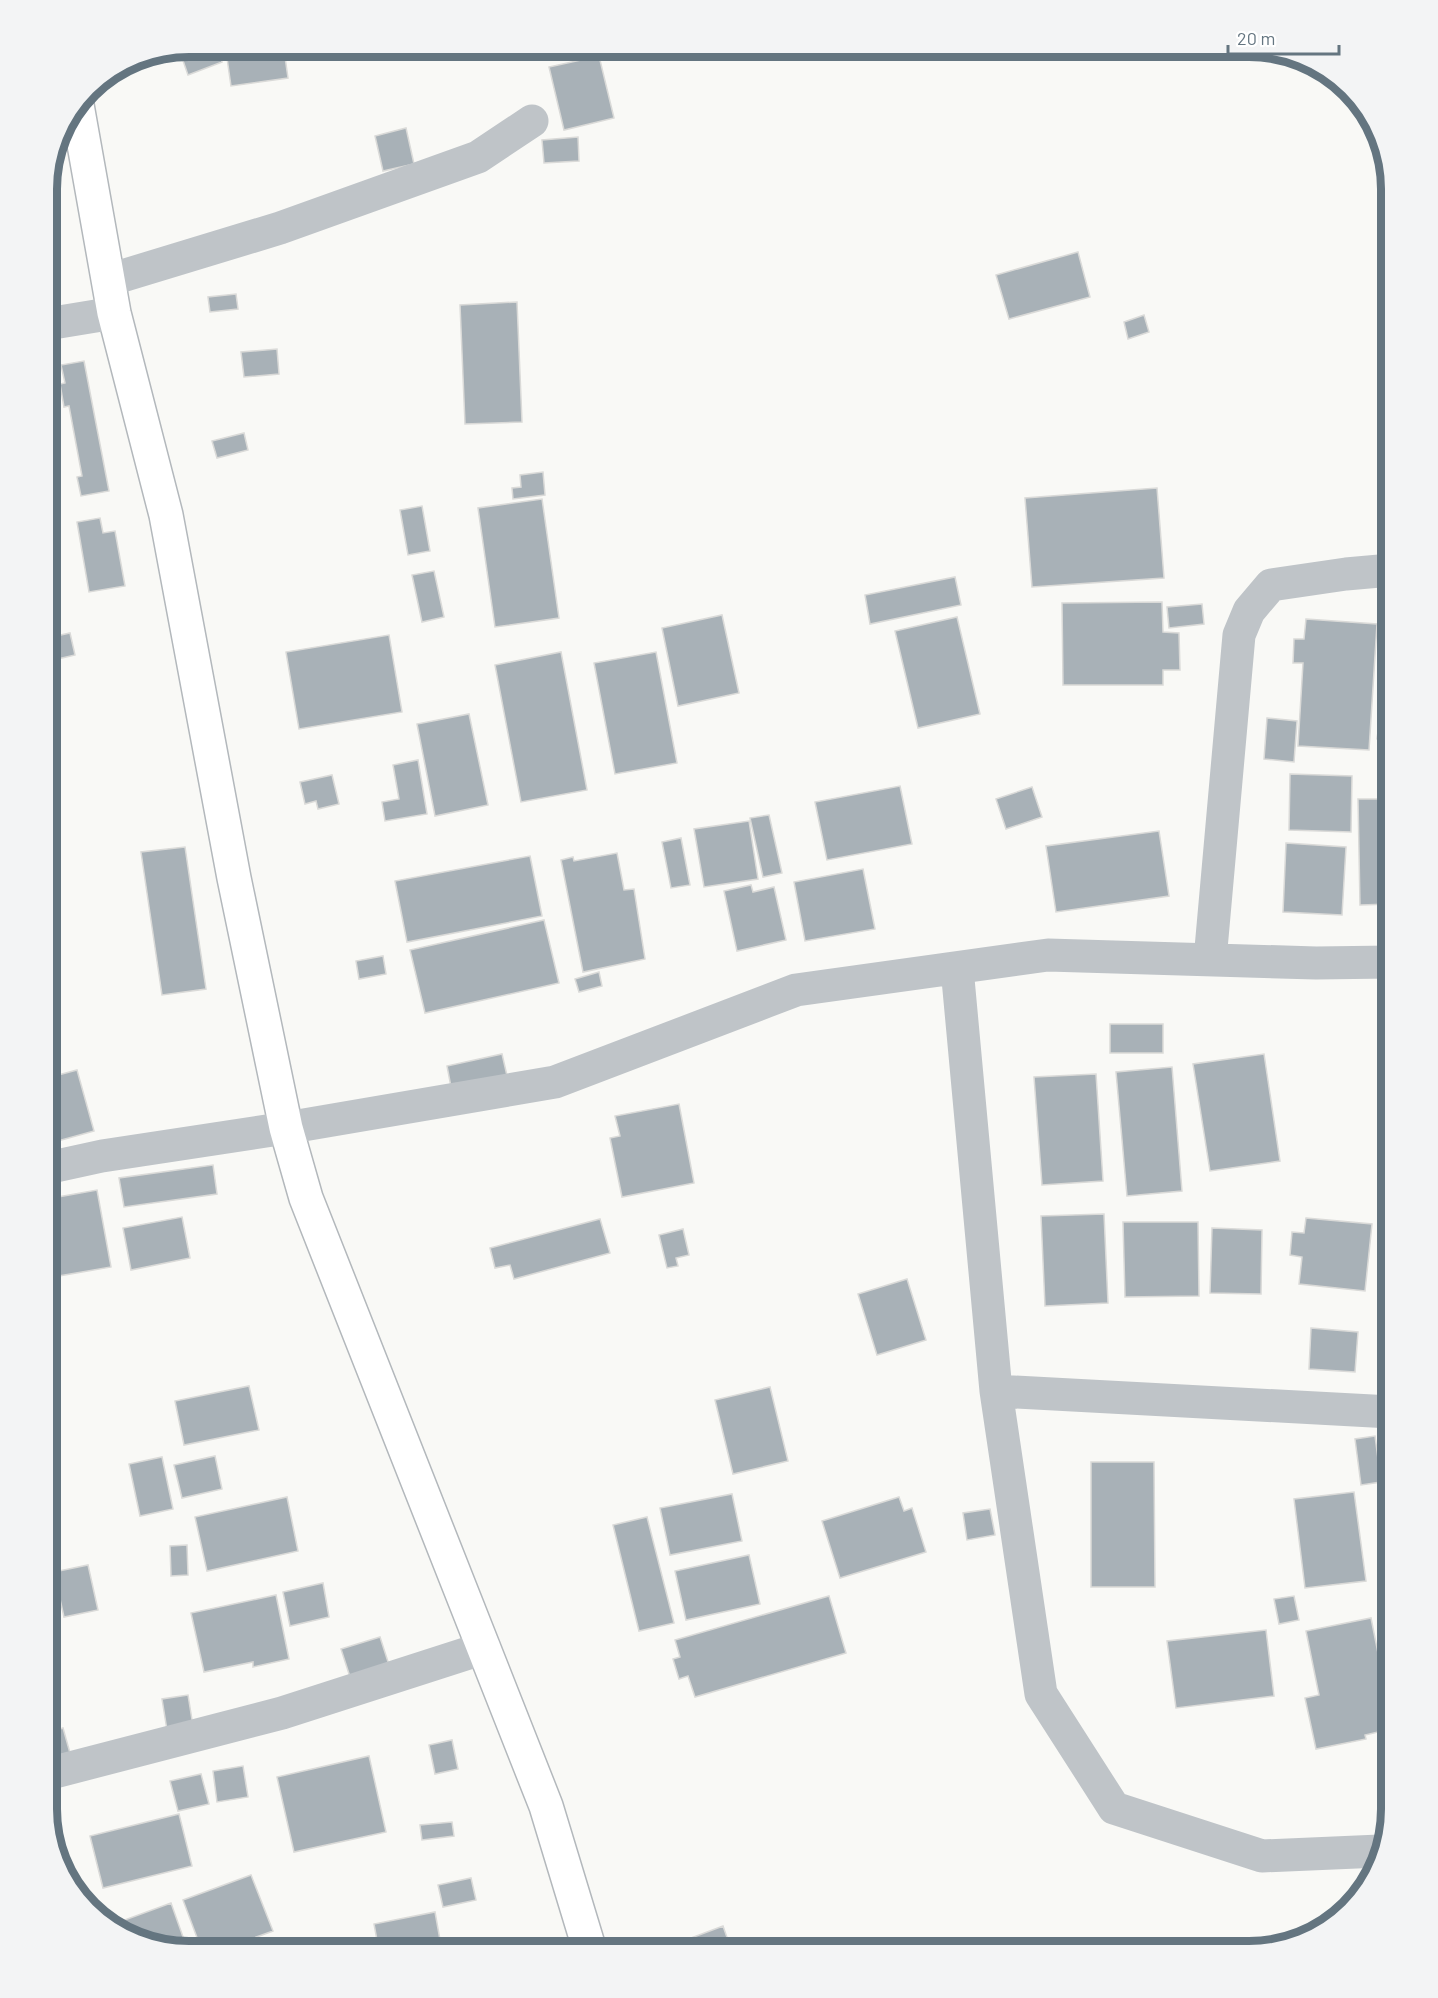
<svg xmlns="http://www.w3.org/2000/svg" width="1438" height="1998" font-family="Barlow,sans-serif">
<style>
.building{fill:#a8b1b7;stroke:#dadad8;stroke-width:1.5}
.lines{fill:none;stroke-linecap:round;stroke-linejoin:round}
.major-casing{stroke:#b3b8bc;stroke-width:36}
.minor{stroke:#bfc4c8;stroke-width:33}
.major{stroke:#fff;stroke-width:33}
.rim{fill:none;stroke:#647580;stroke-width:8}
</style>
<rect width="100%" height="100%" fill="#f9f9f6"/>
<!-- building -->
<path class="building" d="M189 46 217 47 222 62 188 75 179 49Z
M284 50 288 78 231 86 227 58Z
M599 56 614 118 564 130 549 67Z
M406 128 414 164 383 171 375 136Z
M578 137 579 161 544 163 542 140Z
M1078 252 1090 297 1009 319 996 275Z
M236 294 238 309 210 312 208 297Z
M517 302 522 422 465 424 460 305Z
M1144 315 1149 332 1128 339 1124 322Z
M277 349 279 374 244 377 241 352Z
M84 361 109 491 81 496 77 477 82 476 69 406 64 407 60 384 65 383 61 365Z
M244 433 248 450 217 458 212 441Z
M543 472 545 495 513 499 512 488 521 487 520 475Z
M1157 488 1164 578 1032 587 1025 498Z
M542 499 559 618 495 627 478 508Z
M422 506 430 551 408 555 400 510Z
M100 518 103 533 115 531 125 586 89 592 77 522Z
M434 571 444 617 422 622 412 575Z
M955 577 961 605 870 624 865 595Z
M1162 602 1163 632 1179 633 1180 670H1163V685H1063L1062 603Z
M1202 604 1204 624 1169 628 1167 607Z
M722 615 739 693 678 706 662 628Z
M957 617 980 714 918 728 895 631Z
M1306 619 1377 624 1369 750 1298 746 1303 663H1293L1294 639H1304Z
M70 633 75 655 49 661 47 638Z
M389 635 402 712 299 729 286 652Z
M1391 638V742L1377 739Z
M561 652 587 790 521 802 495 665Z
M656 652 677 763 615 774 594 663Z
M469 714 488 805 435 816 417 724Z
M1267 718 1297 721 1294 762 1264 759Z
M418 760 427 814 385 821 382 802 399 799 393 765Z
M1290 774 1352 776 1351 832 1289 830Z
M332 775 339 804 318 809 316 801 305 804 300 782Z
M900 786 912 844 827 860 815 802Z
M1032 787 1042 817 1006 829 996 799Z
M1358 799H1391V904L1360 905Z
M769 815 782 873 763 877 750 818Z
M749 821 758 879 704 887 694 829Z
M1159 831 1169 896 1056 912 1046 846Z
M681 838 690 885 671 888 662 842Z
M1286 843 1346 847 1342 915 1283 912Z
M185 847 206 989 162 995 141 852Z
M617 853 624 890 634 889 645 959 583 972 561 860 573 857 574 861Z
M530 856 542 916 407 942 395 881Z
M863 869 875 929 805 941 794 882Z
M751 885 753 892 774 887 786 940 737 951 724 891Z
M544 920 559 983 425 1013 410 950Z
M383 956 386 974 359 979 356 961Z
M599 972 602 986 579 992 575 979Z
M1110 1024H1163V1053H1110Z
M502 1054 508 1080 452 1092 447 1066Z
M1264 1054 1280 1161 1210 1171 1193 1064Z
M1172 1067 1182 1191 1127 1196 1116 1072Z
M77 1070 94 1131 47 1144V1078Z
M1096 1074 1103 1181 1042 1185 1034 1077Z
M679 1104 694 1183 622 1197 610 1138 620 1136 615 1116Z
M213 1165 217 1194 124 1207 119 1178Z
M97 1190 111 1267 47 1278V1199Z
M1104 1214 1108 1303 1045 1306 1041 1216Z
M182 1217 190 1258 131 1270 123 1228Z
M1306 1218 1372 1224 1365 1291 1299 1284 1302 1257 1290 1255 1292 1232 1304 1233Z
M600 1219 610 1253 514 1279 510 1265 495 1268 490 1248Z
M1123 1222H1198L1199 1296 1125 1297Z
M1387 1222 1391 1223V1297H1383Z
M1212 1228 1262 1230 1261 1294 1210 1293Z
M683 1229 689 1255 676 1258 678 1266 667 1268 659 1235Z
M907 1279 926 1340 877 1355 858 1294Z
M1311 1328 1358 1332 1355 1372 1309 1369Z
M249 1386 259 1430 184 1445 175 1401Z
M770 1387 788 1461 733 1474 715 1400Z
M1375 1436 1381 1482 1361 1485 1355 1439Z
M215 1456 222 1489 182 1498 174 1465Z
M162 1457 173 1509 140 1516 129 1464Z
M1091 1462H1154L1155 1587H1091Z
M1354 1492 1366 1581 1305 1588 1294 1499Z
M732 1494 742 1541 670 1555 660 1508Z
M287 1497 298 1551 207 1571 195 1517Z
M899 1497 904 1511 912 1508 926 1552 840 1578 822 1521Z
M990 1509 995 1535 967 1540 963 1513Z
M647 1517 674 1623 639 1631 613 1525Z
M187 1545 188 1575 171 1576 170 1546Z
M749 1555 760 1604 686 1620 675 1571Z
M88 1565 98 1610 64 1617 54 1572Z
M47 1577 57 1626 47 1628Z
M323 1583 329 1617 290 1626 283 1592Z
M276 1595 289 1659 253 1667V1662L204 1672 191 1613Z
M829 1596 846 1653 695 1697 688 1676 679 1679 673 1659 680 1657 675 1640Z
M1294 1596 1299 1620 1279 1624 1274 1599Z
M1371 1618 1391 1718V1729L1365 1735 1366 1739 1316 1749 1305 1698 1319 1695 1306 1631Z
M1266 1630 1274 1696 1176 1708 1167 1641Z
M380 1637 390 1668 351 1680 341 1649Z
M188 1695 193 1726 167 1730 162 1699Z
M63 1728 70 1753 47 1760V1733Z
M452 1740 458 1769 435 1774 429 1745Z
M369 1756 386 1832 294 1852 277 1777Z
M243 1766 248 1797 217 1802 213 1771Z
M201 1774 209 1804 178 1811 170 1781Z
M179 1814 192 1866 103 1888 90 1836Z
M452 1822 454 1836 422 1840 420 1825Z
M251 1875 273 1931 218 1951H202L183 1900Z
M471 1878 476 1900 443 1907 438 1885Z
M171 1903 188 1951H180L118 1932 111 1925Z
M435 1912 442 1951H379L374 1924Z
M723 1926 730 1946 717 1951H659V1950Z"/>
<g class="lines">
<!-- major casing -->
<g class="major-casing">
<path id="major" d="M77 105 114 313 166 515 234 878 286 1128 306 1198 546 1806 590 1951"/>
</g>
<!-- minor -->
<path class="minor" d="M109 280 280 228 478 157 532 121
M47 324 114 313
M1210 960 1239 635 1249 611 1271 585 1346 574 1391 570
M957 968 996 1391 1041 1694 1114 1808 1262 1856 1380 1851
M47 1168 102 1156 286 1128 555 1082 796 990 1048 955 1316 963 1391 962
M996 1391 1391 1412
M47 1774 282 1713 484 1648"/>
<!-- major -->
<use href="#major" class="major"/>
</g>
<!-- crop -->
<path d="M0 0H1438V1998H0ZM189 57H1249A132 132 0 0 1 1381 189V1809A132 132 0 0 1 1249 1941H189A132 132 0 0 1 57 1809V189A132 132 0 0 1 189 57Z" fill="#f3f4f5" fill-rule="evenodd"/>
<path class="rim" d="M189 57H1249A132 132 0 0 1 1381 189V1809A132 132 0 0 1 1249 1941H189A132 132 0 0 1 57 1809V189A132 132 0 0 1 189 57Z"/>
<!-- scale -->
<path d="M1228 45v9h111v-9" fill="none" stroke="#647580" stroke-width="3"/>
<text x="1237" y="45" font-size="18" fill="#647580" stroke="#ffffff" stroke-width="4.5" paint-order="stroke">20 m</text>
</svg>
